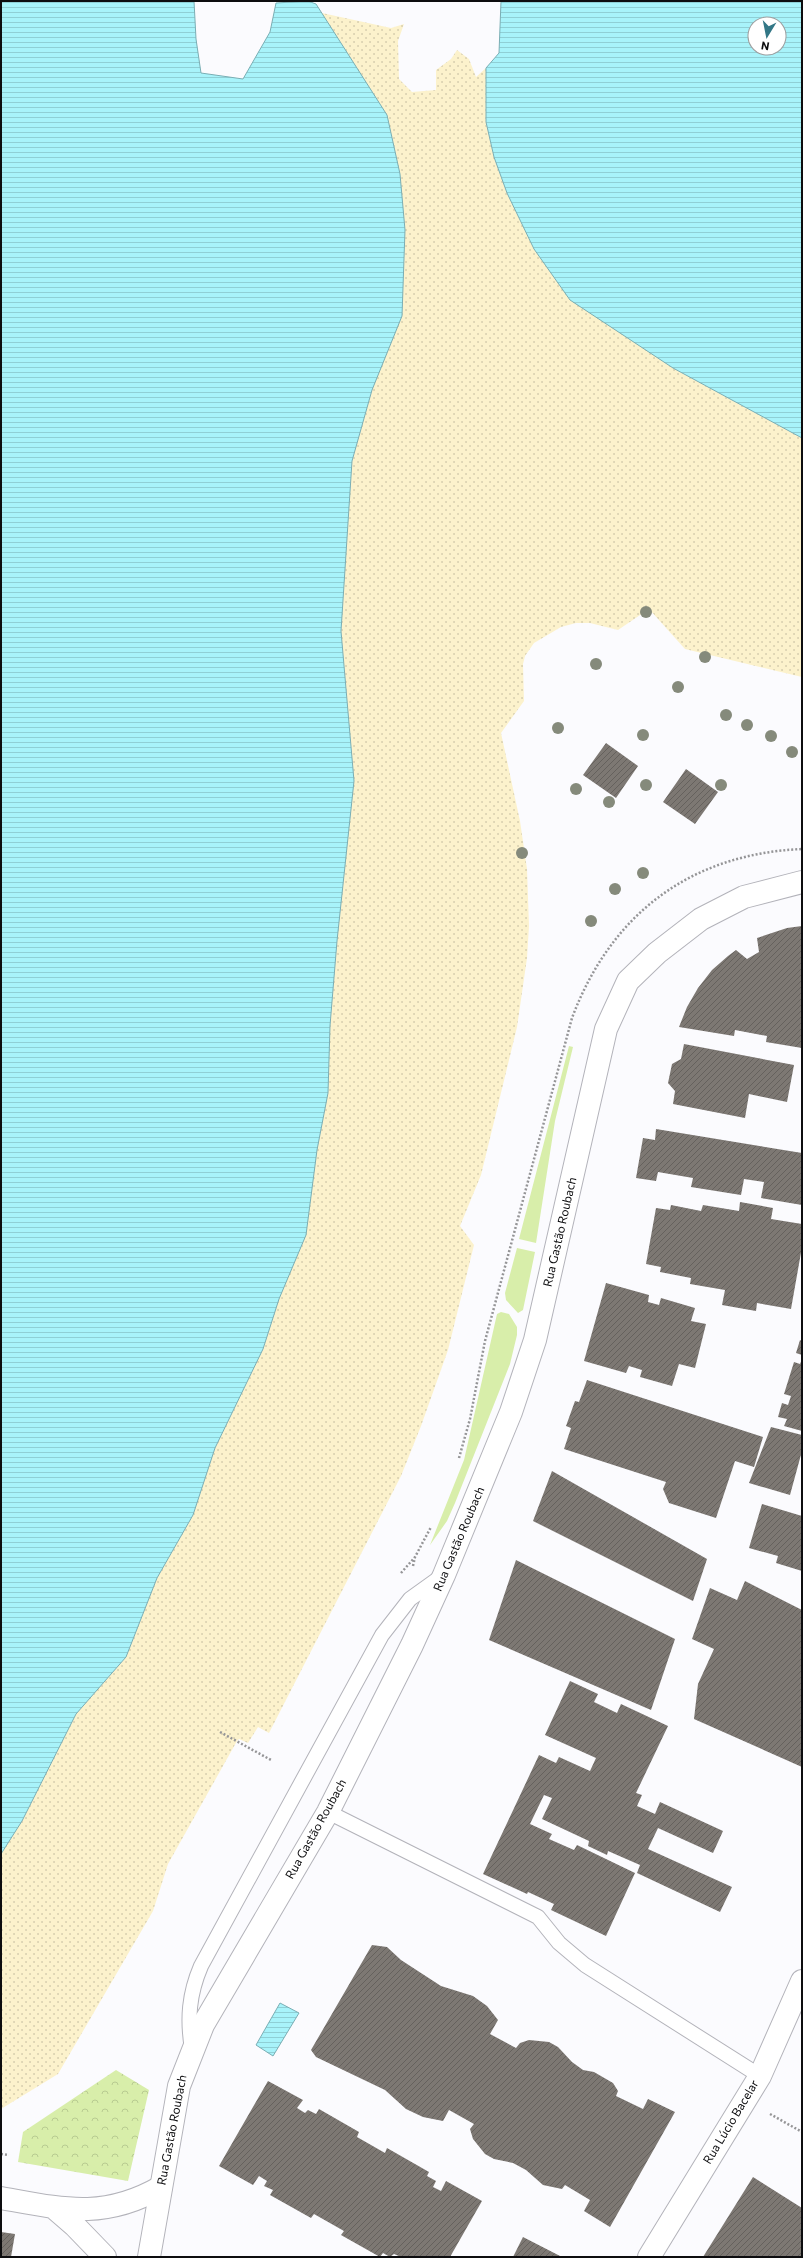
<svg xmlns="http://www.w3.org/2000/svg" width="803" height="2258" font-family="Commissioner,sans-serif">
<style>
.sand{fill:url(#sand-dots)}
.park{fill:url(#park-crowns)}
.garden{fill:#d8eeaa}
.water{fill:url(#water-rules);stroke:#7aaeb4;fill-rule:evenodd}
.building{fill:url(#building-hatch)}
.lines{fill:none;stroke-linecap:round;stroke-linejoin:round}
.service-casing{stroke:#b3b3ba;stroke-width:16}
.minor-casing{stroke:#b3b3ba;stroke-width:24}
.tertiary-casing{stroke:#b3b3ba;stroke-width:24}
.path{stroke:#959597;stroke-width:2.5;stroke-dasharray:2 2;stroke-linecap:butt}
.service{stroke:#fff;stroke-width:14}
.minor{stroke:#fff;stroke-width:22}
.tertiary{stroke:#fff;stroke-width:22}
.tree{fill:#858a7b}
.labels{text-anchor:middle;stroke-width:3;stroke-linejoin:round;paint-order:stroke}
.street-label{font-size:12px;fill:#0d0d0f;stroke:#fff}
</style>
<defs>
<pattern id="sand-dots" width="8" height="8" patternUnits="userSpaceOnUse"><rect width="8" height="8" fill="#fcf2cc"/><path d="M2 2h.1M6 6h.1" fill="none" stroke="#d7ceae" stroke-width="1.8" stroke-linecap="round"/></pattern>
<pattern id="park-crowns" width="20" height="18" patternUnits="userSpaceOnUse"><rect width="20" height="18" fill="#d8eeaa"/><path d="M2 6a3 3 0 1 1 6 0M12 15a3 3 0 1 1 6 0" fill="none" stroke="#b8cb91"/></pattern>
<pattern id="water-rules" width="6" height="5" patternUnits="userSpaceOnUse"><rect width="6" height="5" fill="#a8f3fa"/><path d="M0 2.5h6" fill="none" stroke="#8fcfd5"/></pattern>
<pattern id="building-hatch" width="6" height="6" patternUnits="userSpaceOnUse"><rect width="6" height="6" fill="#7d7873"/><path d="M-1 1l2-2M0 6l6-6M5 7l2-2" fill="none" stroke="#65615d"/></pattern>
</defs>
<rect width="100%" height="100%" fill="#fbfbfe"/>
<!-- sand -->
<path class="sand" d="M276 3 391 28 404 24 398 41 399 79 412 92 436 90V70L451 59 457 50 469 59 476 77 486 68V122L494 157 507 193 534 249 673 368 802 438V677L685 649 649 609 618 630 590 623H576L561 627 534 643 525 656 523 664 524 701 501 733 520 821 527 869 529 926 527 958 517 1027 481 1175 460 1226 474 1245 448 1350 421 1426 401 1476 269 1733 258 1727 248 1743 239 1739 237 1741 168 1864 153 1911 58 2074 1 2109V1854L22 1821 76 1714 126 1657 157 1578 193 1515 215 1448 263 1349 279 1299 317 1150 328 1093 330 1026 337 941 354 781 341 631 346 549 352 461 372 390Z"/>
<!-- park -->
<path class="park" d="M116 2070 149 2090 128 2181 18 2162 23 2132Z"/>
<!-- garden -->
<path class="garden" d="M569 1046 573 1047 555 1121 536 1243 519 1239Z
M517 1248 535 1252 523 1310 518 1313 506 1300 505 1293Z
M501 1312 509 1314 517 1327V1335L510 1364 455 1503 447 1521 430 1545 464 1460 497 1314Z"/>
<!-- water -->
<path class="water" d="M1 1H194L196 39 201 73 243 79 270 32 276 3 308 1 316 4 387 115 400 174 405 230 402 316 372 390 352 461 341 631 354 781 337 941 330 1026 328 1093 317 1150 306 1235 279 1299 263 1349 215 1448 193 1515 157 1578 126 1657 76 1714 22 1821 1 1854Z
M501 1H802V438L673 368 570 300 534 249 507 193 494 157 486 122V68L499 53ZM755 24H779V48H755Z
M280 2003 299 2013 273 2056 256 2045Z"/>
<!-- building -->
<path class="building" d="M606 743 638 766 616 798 583 775Z
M686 769 718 792 695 824 663 802Z
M802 926V1048L766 1042 767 1036 735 1030 734 1036 679 1027 687 1007 698 988 712 970 728 956 736 950 747 959 759 952 757 938 787 928Z
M684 1044 794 1065 787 1102 749 1094 745 1118 673 1104 675 1091 668 1083 672 1064 681 1059Z
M656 1129 802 1153V1205L761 1198 764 1182 744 1179 741 1195 691 1187 693 1178 658 1172 656 1181 636 1178 643 1138 655 1140Z
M740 1202 773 1208 771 1219 802 1224V1247L791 1309 757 1303 756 1311 722 1305 725 1290 690 1284 691 1278 660 1272 661 1267 646 1264 656 1208 670 1210 671 1205 701 1211 703 1205 739 1211Z
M606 1283 649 1295 648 1302 659 1305 661 1298 695 1308 691 1321 706 1324 695 1368 679 1364 672 1386 640 1377 642 1370 629 1366 626 1373 584 1361Z
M800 1340 802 1341V1355L796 1353Z
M802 1359V1431L784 1426 787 1419 778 1417 782 1403 788 1405 791 1396 784 1394 794 1362 800 1364Z
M587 1380 763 1437 754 1467 735 1461 716 1518 669 1503 663 1489 666 1482 564 1449 571 1428 566 1426 575 1401 579 1402Z
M771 1427 802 1435V1451L790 1495 749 1483Z
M552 1471 707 1559 693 1601 533 1521Z
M762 1504 802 1516V1571L776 1563 778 1556 749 1548Z
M516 1560 675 1639 651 1710 489 1640Z
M745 1581 802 1610V1767L694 1719 698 1684 714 1649 692 1639 710 1588 737 1600Z
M570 1681 598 1694 594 1702 617 1713 621 1704 668 1726 636 1793 642 1795 637 1806 655 1814 660 1802 723 1831 713 1853 658 1828 648 1849 732 1887 720 1912 637 1873 640 1865 608 1851 607 1855 588 1846 589 1841 542 1819 552 1798 544 1795 530 1824 552 1834 549 1839 574 1850 577 1845 635 1873 606 1936 551 1910 554 1904 528 1892 527 1894 483 1874 539 1755 556 1763 559 1757 590 1771 596 1758 545 1735Z
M372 1945 387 1947 401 1960 441 1986 473 1996 487 2006 498 2020 490 2034 516 2048 520 2043 529 2040 549 2042 558 2047 572 2062 583 2070 594 2072 613 2083 618 2091 616 2096 643 2109 648 2099 675 2112 610 2227 584 2211 590 2200 565 2185 562 2189 543 2185 526 2170 513 2163 494 2159 485 2154 473 2139 470 2129 474 2124 449 2110 443 2121 423 2117 406 2109 385 2090 316 2057 311 2050Z
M268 2081 303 2100 297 2108 305 2113 308 2110 316 2114 319 2109 359 2132 357 2137 385 2153 387 2148 429 2172 427 2176 436 2181 433 2187 441 2191 446 2181 482 2201 450 2257H401L394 2254 390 2257 383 2253 380 2257 341 2235 344 2231 314 2214 311 2218 270 2195 273 2190 264 2186 267 2181 259 2176 253 2185 219 2166Z
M753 2177 802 2208V2257H703Z
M1 2232 15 2234 11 2257H1Z
M523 2237 562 2257H513Z"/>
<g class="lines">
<!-- service casing -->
<g class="service-casing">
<path id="service" d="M328 1812 538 1917 559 1943 585 1965 760 2076
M192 2049C187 2019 189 1994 201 1966L382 1635 410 1599 442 1576"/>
</g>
<!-- minor casing -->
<g class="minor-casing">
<path id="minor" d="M1 2198C62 2209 104 2220 161 2187
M53 2207 75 2226 105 2257"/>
</g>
<!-- tertiary casing -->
<g class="tertiary-casing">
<path id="tertiary" d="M149 2257 179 2086 203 2025 328 1812 412 1645 444 1575 511 1412 535 1340 606 1029 628 981 657 953 701 919 744 897 802 882
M649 2257 760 2076 802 1981"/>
</g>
<!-- path -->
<path class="path" d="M459 1458 470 1419 485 1341 572 1018C611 914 690 854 802 849
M413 1566 415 1557 431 1527
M401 1573 415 1557
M220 1732 271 1760
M1 2103H2
M770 2114 802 2132
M1 2154 9 2155"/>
<!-- service -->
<use href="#service" class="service"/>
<!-- minor -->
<use href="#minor" class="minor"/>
<!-- tertiary -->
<use href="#tertiary" class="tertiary"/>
</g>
<!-- trees -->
<g class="tree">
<circle cx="646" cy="612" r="6"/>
<circle cx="705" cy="657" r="6"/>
<circle cx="596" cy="664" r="6"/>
<circle cx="678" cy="687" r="6"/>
<circle cx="726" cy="715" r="6"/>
<circle cx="747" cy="725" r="6"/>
<circle cx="558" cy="728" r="6"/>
<circle cx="643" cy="735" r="6"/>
<circle cx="771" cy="736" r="6"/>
<circle cx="792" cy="752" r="6"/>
<circle cx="646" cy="785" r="6"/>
<circle cx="721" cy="785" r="6"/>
<circle cx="576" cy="789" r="6"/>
<circle cx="609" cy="802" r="6"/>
<circle cx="522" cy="853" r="6"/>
<circle cx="643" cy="873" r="6"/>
<circle cx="615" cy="889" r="6"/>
<circle cx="591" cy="921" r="6"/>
</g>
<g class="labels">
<!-- street labels -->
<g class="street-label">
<text transform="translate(560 1232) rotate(-77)" y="4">Rua Gastão Roubach</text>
<text transform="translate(459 1539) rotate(-67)" y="4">Rua Gastão Roubach</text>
<text transform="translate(316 1829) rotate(-61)" y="4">Rua Gastão Roubach</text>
<text transform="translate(731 2122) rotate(-59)" y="4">Rua Lúcio Bacelar</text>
<text transform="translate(172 2130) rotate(-79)" y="4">Rua Gastão Roubach</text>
</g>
</g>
<!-- border -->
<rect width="803" height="2258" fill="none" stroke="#0d0d0f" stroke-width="4"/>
<!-- north arrow -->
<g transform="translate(767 36) rotate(190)"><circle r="19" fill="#ffffff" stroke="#9e9e9f"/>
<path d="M0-3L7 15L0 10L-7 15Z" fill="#337786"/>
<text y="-6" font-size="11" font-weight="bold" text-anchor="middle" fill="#0d0d0f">N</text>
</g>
</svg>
